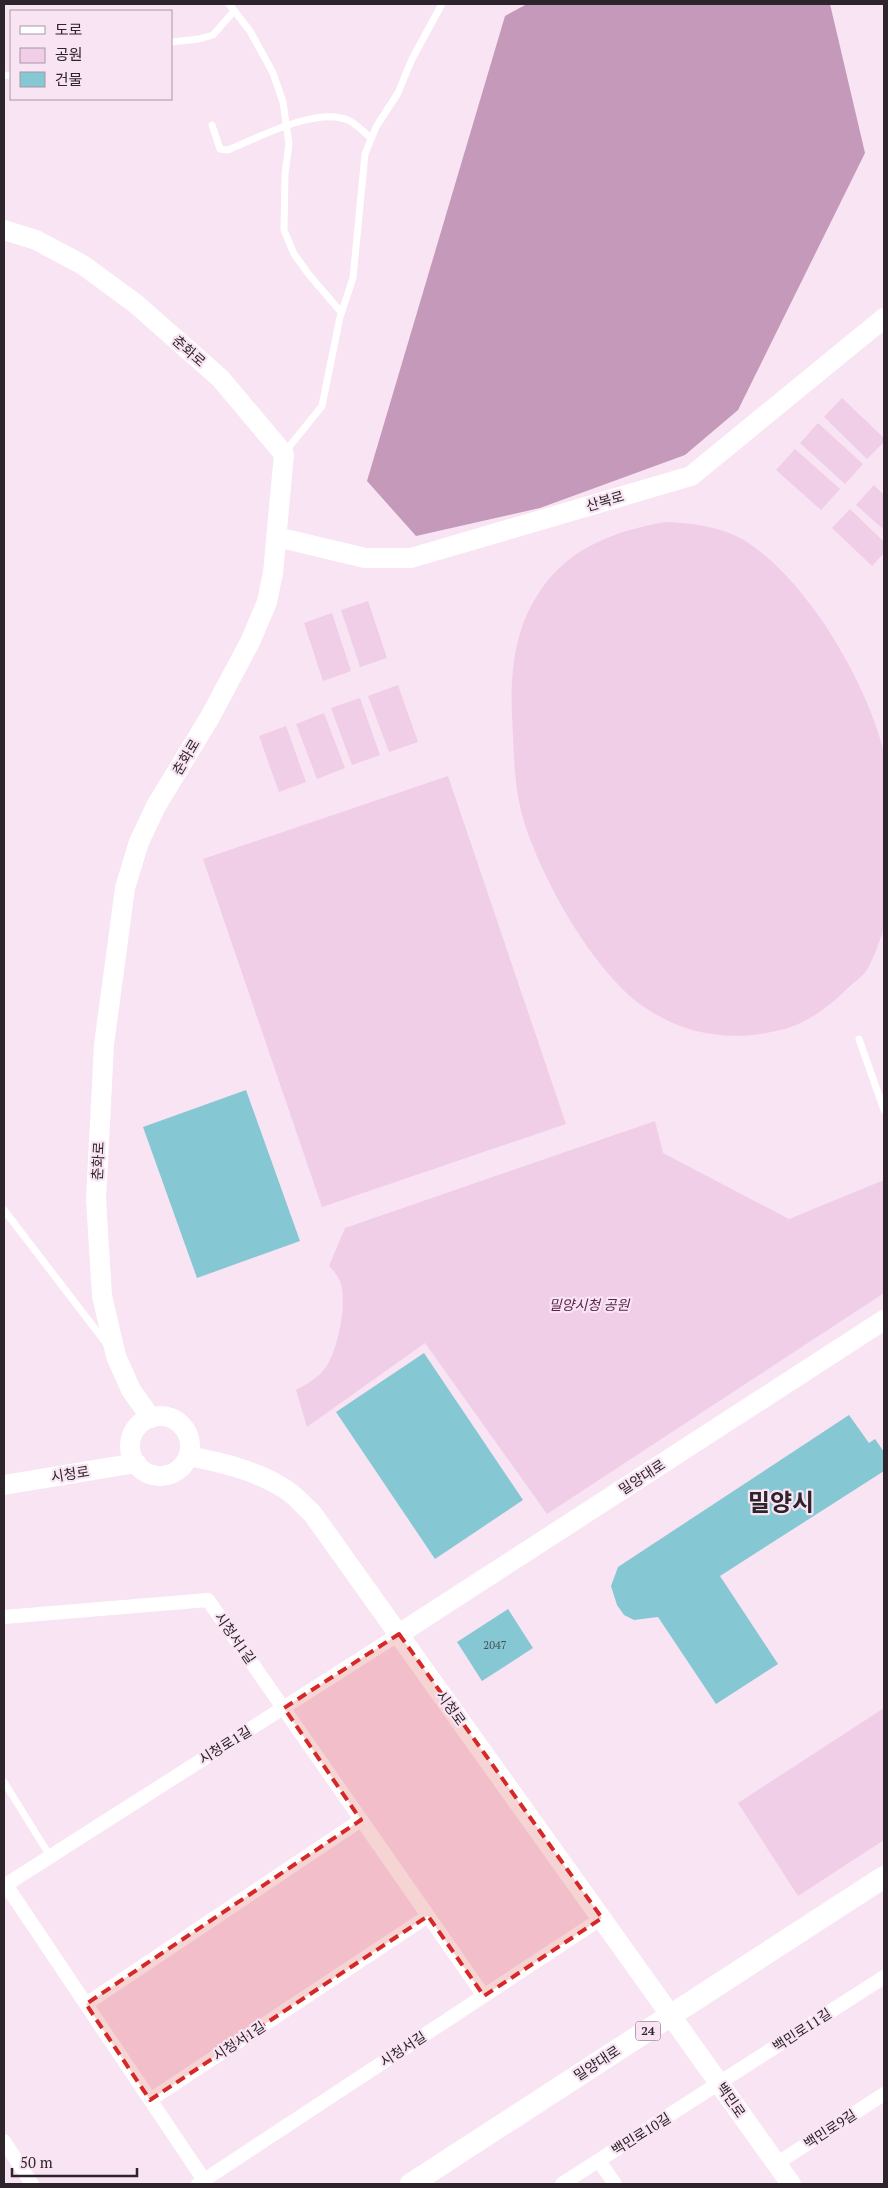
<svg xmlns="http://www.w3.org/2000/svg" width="888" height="2188" font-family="'PT Serif','Noto Sans KR',serif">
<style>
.green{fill:#f1cee8}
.forest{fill:#c499b9}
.building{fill:#86c7d4}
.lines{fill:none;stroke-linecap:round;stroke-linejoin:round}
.lane{stroke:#fff;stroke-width:7}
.street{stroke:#fff;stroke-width:14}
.secondary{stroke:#fff;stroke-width:20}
.primary{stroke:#fff;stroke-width:22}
.marked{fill:#d62828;fill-opacity:0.2;stroke:#d62828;stroke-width:4;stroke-dasharray:10 6;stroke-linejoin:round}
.labels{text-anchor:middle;stroke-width:4.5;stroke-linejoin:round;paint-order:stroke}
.number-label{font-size:11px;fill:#434e55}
.shield{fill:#f8e4f3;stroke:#6a5e67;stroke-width:1}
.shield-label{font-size:12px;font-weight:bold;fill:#2d252b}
.street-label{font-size:14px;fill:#2d252b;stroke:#f8e4f3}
.park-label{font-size:14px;font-style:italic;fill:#5a244f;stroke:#f8e4f3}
.town-label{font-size:24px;font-weight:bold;fill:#2d252b;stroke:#f8e4f3}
</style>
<rect width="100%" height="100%" fill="#f8e4f3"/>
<!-- green -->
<path class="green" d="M842 398 884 438V442L867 459 824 417Z
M818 423 863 464 845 484 800 443Z
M795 449 840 489 821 510 776 470Z
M874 485 884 495V530L856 505Z
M850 509 884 542V553L872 566 832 528Z
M666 522C692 523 724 527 747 542 809 583 866 681 884 752 884 796 884 839 884 883 884 898 888 917 883 931 879 943 873 961 866 971 862 977 855 982 850 986 832 1004 812 1020 788 1028 739 1042 691 1038 647 1009 594 975 537 872 521 811 515 786 514 761 513 736 510 688 510 641 535 599 564 549 613 531 666 522Z
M368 601 387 658 360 667 341 610Z
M332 613 351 671 323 681 304 623Z
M398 685 418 742 389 752 368 696Z
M360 698 380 755 352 765 331 708Z
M324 713 345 768 317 779 296 724Z
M286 726 306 782 279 792 259 736Z
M448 776 566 1124 322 1207 203 859Z
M655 1121 663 1153 789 1219 884 1180V1293L547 1514 425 1343 307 1427 296 1390C307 1384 318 1378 326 1367 338 1349 348 1302 340 1281 338 1276 333 1270 329 1266L345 1228Z
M884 1708V1840L798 1896 738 1803Z"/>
<!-- forest -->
<path class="forest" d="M527 4H830L865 153 738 410 685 455 540 508 416 536 367 481 505 16Z"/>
<!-- building -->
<path class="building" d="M246 1090 300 1241 197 1278 143 1127Z
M424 1353 523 1500 435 1559 336 1412Z
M849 1415 869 1443 875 1439 884 1452V1471L720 1576 778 1664 716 1704 658 1617 634 1620 624 1615 617 1605 611 1586 618 1567Z
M508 1609 533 1648 482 1681 457 1642Z"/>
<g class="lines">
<!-- lane -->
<path class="lane" d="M229 4 250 31 273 73 283 102 289 144 285 174 284 230 294 254 310 276 341 312
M171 42 199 39 213 35 234 11
M4 75 11 76
M212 125 220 149 228 150C257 138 319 105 350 121 357 125 364 132 371 138
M285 452 322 406 340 317 353 278 365 154 376 127 398 93 412 59 442 4
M859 1039 884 1110
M4 1210 106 1343
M4 1782 50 1856"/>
<!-- street -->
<path class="street" d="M4 1617 208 1600 484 1996
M6 1885 204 2180
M4 1886 399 1634
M86 2004 361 1820
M150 2100 428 1916
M4 2141 32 2184
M599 2161 615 2184
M776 2164 884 2094
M198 2184 602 1918
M562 2184 884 1977"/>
<!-- secondary -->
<path class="secondary" d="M4 230 36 240 83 265 136 304 220 378 284 454 273 573 267 602 250 642 210 717 156 806 139 842 125 888 104 1045 96 1199 102 1296 116 1356 131 1390 151 1418
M277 537 365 558H411L691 476 884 318
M130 1446a30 30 0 1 1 60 0a30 30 0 1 1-60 0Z
M189 1456C222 1463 256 1470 285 1489 295 1495 303 1505 312 1513L791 2184
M4 1485 136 1463
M399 1634 884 1320"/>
<!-- primary -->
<path class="primary" d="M411 2184 884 1877"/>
</g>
<!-- marked area -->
<path class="marked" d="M399 1634 602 1918 484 1996 428 1916 150 2100 86 2004 361 1820 284 1708Z"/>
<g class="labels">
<!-- number labels -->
<g class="number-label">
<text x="495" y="1649">2047</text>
</g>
<!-- shield labels -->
<rect class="shield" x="635.5" y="2021.5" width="25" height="19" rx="4"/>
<g class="shield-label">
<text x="648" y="2035">24</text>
</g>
<!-- street labels -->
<g class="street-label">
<text transform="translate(189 351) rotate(41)" y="5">춘화로</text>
<text transform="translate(605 501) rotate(-16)" y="5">산복로</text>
<text transform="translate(186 757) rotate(-59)" y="5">춘화로</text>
<text transform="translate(98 1161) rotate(-87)" y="5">춘화로</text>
<text transform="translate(70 1474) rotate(-9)" y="5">시청로</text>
<text transform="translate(642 1477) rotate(-33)" y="5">밀양대로</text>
<text transform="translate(235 1638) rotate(55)" y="5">시청서1길</text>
<text transform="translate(451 1708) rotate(54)" y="5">시청로</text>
<text transform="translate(225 1745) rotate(-32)" y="5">시청로1길</text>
<text transform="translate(802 2030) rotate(-33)" y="5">백민로11길</text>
<text transform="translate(239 2041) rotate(-33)" y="5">시청서1길</text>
<text transform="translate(403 2049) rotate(-33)" y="5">시청서길</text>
<text transform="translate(597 2063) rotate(-33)" y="5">밀양대로</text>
<text transform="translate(731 2100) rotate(55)" y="5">백민로</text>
<text transform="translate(830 2129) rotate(-33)" y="5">백민로9길</text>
<text transform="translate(641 2134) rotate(-32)" y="5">백민로10길</text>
</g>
<!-- park labels -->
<g class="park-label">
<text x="589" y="1310">밀양시청 공원</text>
</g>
<!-- town labels -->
<g class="town-label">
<text x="781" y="1511">밀양시</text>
</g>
</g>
<!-- border -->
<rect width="888" height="2188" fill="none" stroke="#2d252b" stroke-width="10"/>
<!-- legend -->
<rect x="10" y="10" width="162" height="90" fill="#f8e4f3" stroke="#a798a3"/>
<rect x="20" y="26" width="25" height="8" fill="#ffffff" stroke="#a798a3"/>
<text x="55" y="35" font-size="15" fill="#2d252b">도로</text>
<rect x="20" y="48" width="25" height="15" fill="#f1cee8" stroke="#a798a3"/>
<text x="55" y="60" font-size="15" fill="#2d252b">공원</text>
<rect x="20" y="72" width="25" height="15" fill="#86c7d4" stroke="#a798a3"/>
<text x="55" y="85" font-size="15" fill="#2d252b">건물</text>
<!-- scale -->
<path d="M12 2168v8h125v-8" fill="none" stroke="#2d252b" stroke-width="2.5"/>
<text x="20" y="2168" font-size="15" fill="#2d252b" stroke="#f8e4f3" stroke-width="4" paint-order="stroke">50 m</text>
</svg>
